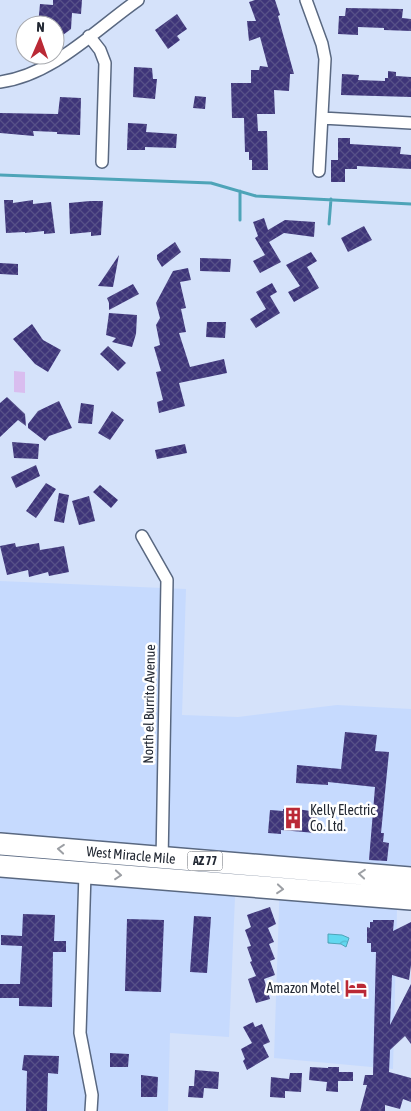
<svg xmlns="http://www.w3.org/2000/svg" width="411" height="1111" font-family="'Asap Condensed',sans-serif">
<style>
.built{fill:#c6dafe}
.garden{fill:#d9bdef}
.water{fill:url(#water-waves);stroke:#4ea4b8}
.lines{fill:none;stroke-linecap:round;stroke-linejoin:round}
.stream{stroke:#4ea4b8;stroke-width:3}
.building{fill:url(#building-cross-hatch)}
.street-casing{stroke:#596881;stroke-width:14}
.highway-casing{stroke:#596881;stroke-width:24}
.street{stroke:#fff;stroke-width:11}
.highway{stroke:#fff;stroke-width:21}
.oneway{stroke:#9c9fa4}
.labels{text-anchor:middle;stroke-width:5;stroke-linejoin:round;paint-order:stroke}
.shield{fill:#fff;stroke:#656971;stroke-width:1}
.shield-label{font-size:12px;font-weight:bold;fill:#232934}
.street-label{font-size:14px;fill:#232934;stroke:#fff}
.poi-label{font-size:14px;fill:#232934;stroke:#fff;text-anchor:start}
</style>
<defs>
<pattern id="water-waves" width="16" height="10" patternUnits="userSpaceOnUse" patternTransform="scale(1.25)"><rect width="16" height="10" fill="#61d8f0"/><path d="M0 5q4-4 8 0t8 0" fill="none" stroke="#54b9ce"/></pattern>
<pattern id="building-cross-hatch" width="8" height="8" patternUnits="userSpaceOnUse" patternTransform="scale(1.25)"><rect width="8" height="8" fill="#3e3579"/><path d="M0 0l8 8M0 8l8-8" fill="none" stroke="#575188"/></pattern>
</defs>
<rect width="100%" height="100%" fill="#d5e2fa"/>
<!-- built -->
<path class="built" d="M0 581 186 589 182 715 238 717 337 705 411 709V911L397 910 393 1069 274 1058 280 878 236 874 229 1037 170 1033 168 1111H0Z"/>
<!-- garden -->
<path class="garden" d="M14 371 25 372V393L14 392Z"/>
<!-- water -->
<path class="water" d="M328 934 342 935 349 938 346 947 341 944 328 943Z"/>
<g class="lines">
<!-- stream -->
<path class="stream" d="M0 175 211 183 256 196 411 204
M240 220V191
M329 224 331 199"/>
</g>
<!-- building -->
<path class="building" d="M53 0H82L81 14 72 13 71 29 55 41V25H38L40 4 53 5Z
M255 0H275L280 15 278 16 294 74H290L289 91 274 90 275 114H257L258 131H267L268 170H252V160H249V152H245L244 118H232L231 83H251V70H259L260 66 268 67 260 37 249 41 247 21H256L249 2Z
M346 8 403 9 402 18 411 19V31L384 30V28L358 27V35L338 34 339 16H345Z
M177 14 187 29 177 36 180 40 168 49 155 30Z
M134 67 152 68 153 79H157L155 99 133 97Z
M388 71 396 72V76L411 77V97L341 95 342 74 359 75 358 80 385 81V78H388Z
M195 96 206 97 205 109 193 108Z
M60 97 81 98 80 135 57 134V132L33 131 34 136 0 133V113L58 114Z
M128 123 147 124 146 132 177 134 176 148 145 147V150H127Z
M338 138H350V144L401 147 400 154 411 155V169L357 166V169H345V182H331V160H338Z
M4 200H13V203L33 200V204L51 202 55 233 44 234V231L25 233V232L6 233Z
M90 201H103L101 235 91 236V232L70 234 69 203Z
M264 218 268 230 285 220 315 222 314 237 284 233 269 242 281 262 260 273 253 261 265 255 255 238 258 236 253 222Z
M364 226 372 240 348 252 341 238Z
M175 242 181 252 162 267 157 259V255Z
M311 252 317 261 307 267 319 288 294 302 288 292 300 286 286 265Z
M119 255 113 287 98 286Z
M200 258 231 259 230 272 200 271Z
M0 263 18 264V275L0 274Z
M188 268 191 280 180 282 186 308 181 309 186 332 179 333 190 367 224 359 227 373 179 383 185 406 159 413 157 402 163 400 156 372 161 371 154 347 160 345 156 325 160 318 156 303 173 271Z
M272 283 277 292 270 296 280 313 256 328 250 319 266 309 256 292Z
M133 284 139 294 109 310V303L107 298Z
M109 313 137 315 136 334 132 347 112 342 116 338 106 335Z
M207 322H226L225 338 206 337Z
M32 324 43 340 61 350 48 372 35 364 13 339Z
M108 346 126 363 118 371 100 354Z
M7 397 25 414 26 426 18 420 0 437V403Z
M59 401 72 428 49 436 45 441 28 428V424L38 411Z
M81 403 94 405 92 424 78 423Z
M112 411 124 420 110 440 98 433Z
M12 442 39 444 38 459 14 458Z
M185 444 187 453 157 459 155 450Z
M36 465 40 476 16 488 11 477Z
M46 483 56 489 36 518 26 511Z
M100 485 118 500 111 508 93 492Z
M59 493 69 495 64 523 54 521Z
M89 496 95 521 79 525 72 501Z
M15 543 16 547 39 543 40 550 64 546 69 572 49 576 48 572 29 577 28 570 7 575 0 546Z
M345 732 377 735 375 751 389 752 381 833H384L383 842 389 843 387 861 369 860 375 787 328 782V785L296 783 297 765 341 769Z
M290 808 317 812 315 833 281 830V834L268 833 270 810 283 811V809L290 810Z
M270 907 276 924 268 928 274 942 269 944 275 959 270 961 275 975 264 979 270 999 256 1003 248 979 256 976 250 962 252 961 247 947 251 946 245 930 251 927 247 915Z
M23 914 55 915 54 941H66V952H53L52 1007 19 1006V998H0V984H20L22 946 1 945V935L22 936Z
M194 916 211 917 207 973 190 972Z
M127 919 164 920 161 992 125 991Z
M373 920H394L393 931 411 922V965L409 980 392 975 390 1025 411 984V1044L405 1036 390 1050 389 1072 411 1078V1102L403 1099 400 1109 385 1105V1111H360L367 1085H363L365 1075H373L376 952H371V943H367V927L370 928V922H373Z
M253 1022 255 1027 262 1024 270 1042 263 1045 269 1057 247 1070 243 1061 245 1059 241 1049 252 1043 243 1027Z
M110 1053 129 1054 128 1067H110Z
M24 1055 59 1056 58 1074 48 1073 47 1111H26L27 1071 22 1070Z
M310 1067 328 1068V1067H339V1072H353V1081H338V1092L326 1091 327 1082 309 1080Z
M195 1070 219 1072 218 1089 204 1088 203 1098 188 1097 189 1086H194Z
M290 1073H302L301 1092 285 1091V1098L270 1097 271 1077 289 1079Z
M141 1075 158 1077 157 1097H141Z"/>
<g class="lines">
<!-- street casing -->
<g class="street-casing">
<path id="street" d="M306 0 322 44 325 59 319 171
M89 36 100 50 105 63 102 162
M0 82C53 75 95 30 138 0
M322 118 411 123
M142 536 167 580 162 862
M85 873 80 1033 92 1095 91 1111"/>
</g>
<!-- highway casing -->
<g class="highway-casing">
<path id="highway" d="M0 844 411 878
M0 866 411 899"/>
</g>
<!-- street -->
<use href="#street" class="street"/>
<!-- highway -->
<use href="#highway" class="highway"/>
</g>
<!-- one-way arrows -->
<defs><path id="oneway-chevron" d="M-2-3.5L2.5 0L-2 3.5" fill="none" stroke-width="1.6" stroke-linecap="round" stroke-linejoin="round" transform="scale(1.25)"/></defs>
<g class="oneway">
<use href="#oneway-chevron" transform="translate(61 849) rotate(-175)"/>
<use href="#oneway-chevron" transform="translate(362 874) rotate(-175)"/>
<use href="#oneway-chevron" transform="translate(118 875) rotate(5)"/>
<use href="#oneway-chevron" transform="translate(280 889) rotate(5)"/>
</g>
<!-- icons -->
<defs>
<g id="building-bare" transform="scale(1.725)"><path d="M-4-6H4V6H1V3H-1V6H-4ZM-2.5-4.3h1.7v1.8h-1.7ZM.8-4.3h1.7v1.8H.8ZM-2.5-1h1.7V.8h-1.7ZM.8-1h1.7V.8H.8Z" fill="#ba2935" stroke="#fff" stroke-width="2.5" paint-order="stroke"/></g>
<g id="hotel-bare" transform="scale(1.725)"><path d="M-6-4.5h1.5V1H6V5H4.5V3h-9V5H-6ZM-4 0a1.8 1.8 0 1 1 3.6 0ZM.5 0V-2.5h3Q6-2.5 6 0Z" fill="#ba2935" stroke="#fff" stroke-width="2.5" paint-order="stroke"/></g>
</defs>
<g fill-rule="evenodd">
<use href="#building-bare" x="293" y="818"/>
<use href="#hotel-bare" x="356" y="988"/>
</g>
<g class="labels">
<!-- shield labels -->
<rect class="shield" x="187.5" y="851.5" width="35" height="19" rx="4"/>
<g class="shield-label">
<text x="205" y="865">AZ 77</text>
</g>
<!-- street labels -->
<g class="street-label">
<text transform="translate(149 704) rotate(-89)" y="5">North el Burrito Avenue</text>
<text transform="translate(131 855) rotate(5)" y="5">West Miracle Mile</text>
</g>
<!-- poi labels -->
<g class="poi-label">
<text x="310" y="815">Kelly Electric<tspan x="310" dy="16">Co. Ltd.</tspan></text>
<text x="340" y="993" text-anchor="end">Amazon Motel</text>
</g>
</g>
<!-- north arrow -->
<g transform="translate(40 40) rotate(2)"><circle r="24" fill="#ffffff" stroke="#a7a9ae"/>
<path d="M0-4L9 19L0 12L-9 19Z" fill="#ba2935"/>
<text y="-8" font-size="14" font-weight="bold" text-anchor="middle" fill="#232934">N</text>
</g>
</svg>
